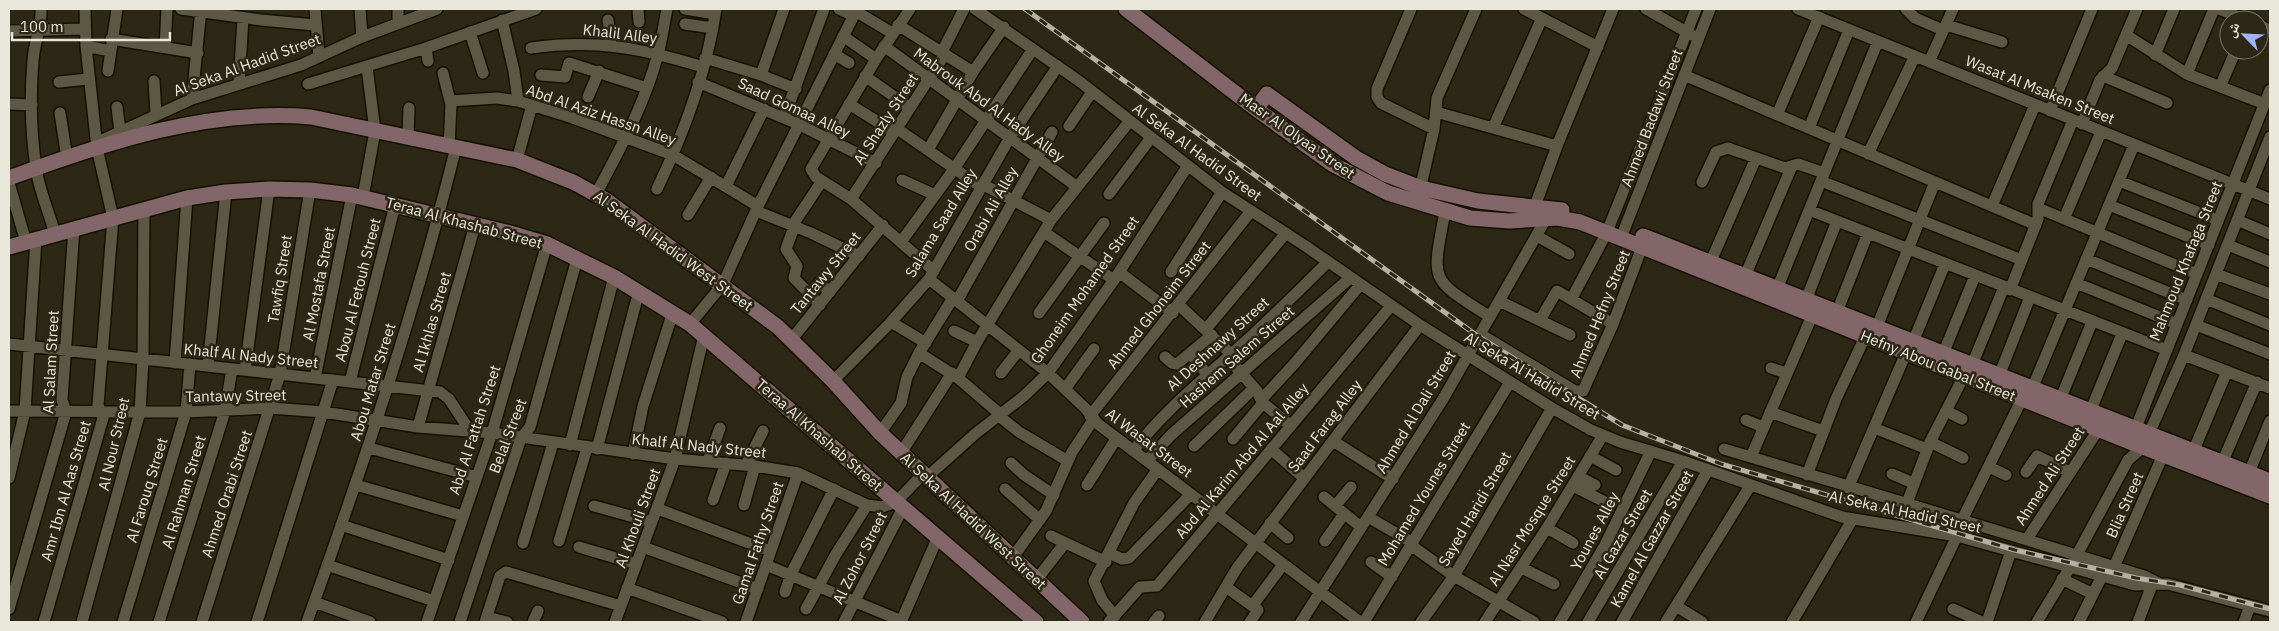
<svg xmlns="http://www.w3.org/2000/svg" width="2279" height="631" font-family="'IBM Plex Sans','Noto Naskh Arabic',sans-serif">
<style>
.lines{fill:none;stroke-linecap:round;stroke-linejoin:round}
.street-casing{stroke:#151101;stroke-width:14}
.secondary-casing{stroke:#151101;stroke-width:18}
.street{stroke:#5c5843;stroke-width:11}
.secondary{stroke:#836669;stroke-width:15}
.rail-casing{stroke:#b5b1a4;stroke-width:5}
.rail{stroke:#2c2815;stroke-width:3;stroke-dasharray:9;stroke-linecap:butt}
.labels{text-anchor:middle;stroke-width:5;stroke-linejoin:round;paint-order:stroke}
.street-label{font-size:15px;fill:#eae7db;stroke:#2c2815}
</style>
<rect width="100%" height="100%" fill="#2c2815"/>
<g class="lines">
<!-- street casing -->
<g class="street-casing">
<path id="street" d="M41 9C42 27 34 42 33 61 30 96 31 133 36 168 39 190 49 212 55 234
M181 9 261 20 315 25
M315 9 319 57
M360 9 362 37
M398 9V23
M638 9 639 22
M685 9 715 14
M839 9 854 16
M910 9 876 59 811 169 816 177 851 199 934 271
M975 9 1079 81 1222 192 1304 245 1420 325 1552 408 1591 430 1620 442 1683 461 1842 517 1957 536 2135 585 2168 584 2270 611
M1411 9 1377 89V97L1381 103 1434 129
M1524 9 1598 47
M1646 9 1692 35
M1798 9 2270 199
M1906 9 1915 18 1943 30
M2219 9 2246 20
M857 12 892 33
M502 20 514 71 518 101
M608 20 611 45
M685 24 713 28
M898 25 973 72
M1946 25 2002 42
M2259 25 2267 29
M9 31 85 29
M470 32 483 73
M2126 35 2187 74 2265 104
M843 36 876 59
M111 39 198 53
M86 46 110 51
M884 46 1076 186
M165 47 167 9
M426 48 428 61
M531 48C596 39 641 48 703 67
M942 52 964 9
M834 54 849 63
M2155 55 2174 9
M705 58 761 75 796 89
M1929 62 1953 9
M108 71 117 9
M443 73 451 105 449 146
M2187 74 2214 9
M541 75 565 77 569 63 647 88
M761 75 784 9
M1684 75 2036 225
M865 76 910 108
M2103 76 2167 103
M154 81 156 114
M59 82 88 79
M698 82 798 124 876 163
M239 84 243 18
M308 84 426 48 536 9
M2220 87 2236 50
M588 97 599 71
M192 99 201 9
M450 101 497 98 518 101 570 117 673 155 758 206
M9 104 32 105
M849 104 894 132
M117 107 120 131
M2050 111 2092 9
M1436 112 1557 146
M60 113 67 158
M1777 115 1819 17
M784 118 824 9
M2082 124 2100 80 2112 68 2137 9
M1069 126 1092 92
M896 128 981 187
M1493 128 1542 18
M1809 128 1849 30
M408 138 409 108
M100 141 192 99 301 65 362 37 437 9
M928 150 973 72 1004 27
M1868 154 1915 56
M517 160 532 105
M902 180 935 195
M1821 181 2022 260
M2119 181 2218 220
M1702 182 1716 152 1728 148 1785 168 1798 164 1824 173
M9 183 26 242
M982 184 1051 220
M726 186 764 109
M657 189C684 133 707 71 716 9
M596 194C620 149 645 104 658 54 662 39 664 24 667 9
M1109 194 1150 139
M1419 194 1434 129 1437 98 1476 9
M363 197 375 131 367 67
M851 199 945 54
M2109 205 2209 245
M1992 206 2035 105
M2038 208 2197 274
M1809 210 2167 350
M756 211 811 233 859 256
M1445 212C1431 284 1430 278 1490 317
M1532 214 1557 146 1613 9
M688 215 711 177
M2064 219 2101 132
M2237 220 2270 234
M792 226 822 181
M794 227 786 249 797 266 794 278 820 305
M1044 232 1114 280
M1537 236 1569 254
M1621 238 1710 9
M901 242 954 169 1033 49
M2228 245 2270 262
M2086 259 2187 300
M1708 268 1756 158
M1119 272 1173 313
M1171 272 1222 192
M2216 274 2270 294
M1745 276 1792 166
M929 279 1048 373 1085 408 1098 424 1360 622
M819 283 830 292
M2076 283 2177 324
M1777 289 1878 41
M2010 290 2038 219V204L2073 120
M1572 298 1607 232 1696 9
M2206 299 2270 325
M1806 300 1837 221
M957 301 1052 132
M1499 301 1570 335
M1179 305 1231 354
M1837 312 1868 233
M1039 313 1104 223
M1540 320 1557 291 1613 324
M891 322 926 343
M690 324 723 284 758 206 857 9
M2196 325 2270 354
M1206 329 1286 233
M954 331 977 342
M1480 334 1575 391H1583L1613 324 1642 247
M1874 334 1935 182
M792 339 883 225
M1913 342 1945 264
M9 344 440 392 449 399 470 431
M919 353 958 378 1001 415
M1190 353 1207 374
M1943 354 1975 276
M2184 355 2270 388
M1165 357 1172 363 1177 364 1212 335
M1228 358 1257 391 1262 402 1291 426
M175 363 187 198
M1972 365 2004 287
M208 366 226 192
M1771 368 1786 373
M245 370 269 189
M1001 373 1019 350
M1999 376 2030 297
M315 378 352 195
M958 378 977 342 1051 220 1129 122
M833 381 891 322 929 279 1009 139 1058 66
M350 382 395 205
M1065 389 1094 349
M2032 389 2134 145
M1261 400 1295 363 1360 285
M2060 400 2092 322
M9 411 186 412 270 408 324 412 418 427 492 433 675 459 755 466 798 473 867 505 882 507 896 502 923 474
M1946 411 1962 419
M1770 412 1823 431
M2090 412 2122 334
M999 416 1019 432 1068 461
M1090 416 1251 211
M1746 420 1763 427
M418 427 475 225
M1874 428 1927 449
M880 433 901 403 907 377 919 353 953 298
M2133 435 2270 90
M1233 439 1263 403
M1333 441 1393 479
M1930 442 1963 458
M570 445 614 277
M1194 446 1254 388
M369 448 477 477
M597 449 639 291
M1271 449 1304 478
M1724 449C1864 491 2004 532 2144 576L2158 583
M1133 451C1161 415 1194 387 1228 357 1263 327 1295 294 1328 262
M2193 452 2227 371
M901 453 952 373
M633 454 643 406 673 312
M1590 456 1616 470
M1751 457 1812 316
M708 461 720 428
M1147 461 1171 435 1350 278
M1011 463 1024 475 1054 495
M2222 463 2257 382
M746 465 763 431
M1989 467 2006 475
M2026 472 2037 456 2070 472
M2249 473 2270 421
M1892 474 1913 483
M1807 475 1836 399 1865 337
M1578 476 1595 485
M9 478 25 411 36 239
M926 478 975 434 1024 396 1048 373 1114 280 1187 167
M356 485 463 516
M1087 485 1116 439
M1573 486 1603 501
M1848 488 1906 353
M1005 489 1040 520
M1324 497 1361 527
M713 500 726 463
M1907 503 1930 442 1964 376
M744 505 755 466
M594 506 652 522
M1335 506 1351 487
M658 509 770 551
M1368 517 1413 543
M1962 520 2022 399
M1270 523 1288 538
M341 525 449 560
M1547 528 1573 543
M1051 536 1106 562
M2027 539 2098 430
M559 541 587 448
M1325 541 1344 514
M523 543 553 443
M1412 546 1454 576 1534 622
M579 547 636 564
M643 547 758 589
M1109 553 1122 559 1129 558 1191 494
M1013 557 1046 511 1072 452 1093 420
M1371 562 1392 577
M327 565 434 601
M766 565 902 621
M2114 567 2163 455
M1522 568 1554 584
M1037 579 1065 543
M2062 579 2093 594
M1226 587 1258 610 1250 622
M627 588 722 622
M785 592 791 574 834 489
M314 602 370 622
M1253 605 1282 566
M1676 606 1702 622
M9 609 66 412 62 400 74 228
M806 609 836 554 867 505
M1953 609 1982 622
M1115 616 1102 600 1094 581 1134 503 1158 469
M487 617 507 622
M44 622 103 418 98 405 113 218 97 148 86 46 85 9
M82 622 140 412 143 359 144 209
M123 622 186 412 190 364
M159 622 225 411 232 369
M202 622 280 374 310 190
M257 622 333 380
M307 622C363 466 416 309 456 147
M427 622 492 433 547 244
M460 622 521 438 530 427 577 259
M485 622 500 576 506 572 621 606
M533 622 538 611
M615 622 675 459 704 335
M746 622 798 473
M844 622 903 508
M901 622 937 539
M1109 622 1140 587 1157 586 1391 306
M1154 622 1159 616
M1205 622 1237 568 1420 325
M1301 622 1443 399 1547 217
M1364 622 1510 382
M1421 622 1454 576 1552 408
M1485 622 1547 528 1603 435
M1560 622 1605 545 1651 451
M1588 622 1683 461
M1622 622 1708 470
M1666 622 1750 486
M1792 622 1852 520
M1916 622 1957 536
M1987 622 2011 551
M2037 622 2072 564 2128 460 2143 447 2184 355 2270 137
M2079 622 2102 576
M2138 622 2152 585
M2244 622 2250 606"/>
</g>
<!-- secondary casing -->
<g class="secondary-casing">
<path id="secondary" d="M1126 9 1256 109 1332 164 1388 193 1470 218 1509 221 1558 218 1580 222 2130 442 2270 496
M1256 109 1267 94 1356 158 1385 174 1421 188 1478 201 1562 210
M9 178C104 143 208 108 311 117L517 160 573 182 606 200 778 327 833 381 880 433 1082 622
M1643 236 2270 481
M9 247 187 198 226 192 269 189 310 190 352 195 510 233 547 244 614 277 690 324 1036 622"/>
</g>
<!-- street -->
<use href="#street" class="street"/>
<!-- secondary -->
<use href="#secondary" class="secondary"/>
<!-- rail casing -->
<g class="rail-casing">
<path id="rail" d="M1025 9 1479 337 1622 425 1721 464 2015 550 2136 578 2180 585 2270 609"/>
</g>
<!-- rail -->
<use href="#rail" class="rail"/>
</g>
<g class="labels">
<!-- street labels -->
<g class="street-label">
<text transform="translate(620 34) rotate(7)" y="5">Khalil Alley</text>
<text transform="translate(247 65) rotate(-20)" y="5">Al Seka Al Hadid Street</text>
<text transform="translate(2040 90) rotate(22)" y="5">Wasat Al Msaken Street</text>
<text transform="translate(989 105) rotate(36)" y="5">Mabrouk Abd Al Hady Alley</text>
<text transform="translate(794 108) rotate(25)" y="5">Saad Gomaa Alley</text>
<text transform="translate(601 115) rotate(19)" y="5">Abd Al Aziz Hassn Alley</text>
<text transform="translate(1652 118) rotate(-69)" y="5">Ahmed Badawi Street</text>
<text transform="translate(886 119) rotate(-57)" y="5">Al Shazly Street</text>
<text transform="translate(1297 136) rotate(35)" y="5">Masr Al Olyaa Street</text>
<text transform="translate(1197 152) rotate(36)" y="5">Al Seka Al Hadid Street</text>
<text transform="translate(991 209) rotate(-61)" y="5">Orabi Ali Alley</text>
<text transform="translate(464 223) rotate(15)" y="5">Teraa Al Khashab Street</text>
<text transform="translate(941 223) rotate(-59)" y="5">Salama Saad Alley</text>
<text transform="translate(673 251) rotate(36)" y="5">Al Seka Al Hadid West Street</text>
<text transform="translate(2186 261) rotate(-68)" y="5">Mahmoud Khafaga Street</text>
<text transform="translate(826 273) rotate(-51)" y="5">Tantawy Street</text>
<text transform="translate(280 279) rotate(-81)" y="5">Tawfiq Street</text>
<text transform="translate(319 284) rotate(-79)" y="5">Al Mostafa Street</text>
<text transform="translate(358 290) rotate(-76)" y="5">Abou Al Fetouh Street</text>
<text transform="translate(1085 290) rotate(-55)" y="5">Ghoneim Mohamed Street</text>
<text transform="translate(1159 305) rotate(-52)" y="5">Ahmed Ghoneim Street</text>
<text transform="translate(1600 314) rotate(-68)" y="5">Ahmed Hefny Street</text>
<text transform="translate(432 322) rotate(-74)" y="5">Al Ikhlas Street</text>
<text transform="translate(1218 344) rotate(-42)" y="5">Al Deshnawy Street</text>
<text transform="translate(251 356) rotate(6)" y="5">Khalf Al Nady Street</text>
<text transform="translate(1237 357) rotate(-41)" y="5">Hashem Salem Street</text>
<text transform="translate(51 362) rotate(-87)" y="5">Al Salam Street</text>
<text transform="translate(1938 366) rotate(22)" y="5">Hefny Abou Gabal Street</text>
<text transform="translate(1532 376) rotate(31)" y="5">Al Seka Al Hadid Street</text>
<text transform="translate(373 382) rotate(-73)" y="5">Abou Matar Street</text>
<text transform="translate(236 396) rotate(-1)" y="5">Tantawy Street</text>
<text transform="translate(1416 412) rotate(-59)" y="5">Ahmed Al Dali Street</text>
<text transform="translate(1325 426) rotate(-53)" y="5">Saad Farag Alley</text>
<text transform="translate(475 430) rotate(-72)" y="5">Abd Al Fattah Street</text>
<text transform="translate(819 435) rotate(41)" y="5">Teraa Al Khashab Street</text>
<text transform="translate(508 436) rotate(-69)" y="5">Belal Street</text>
<text transform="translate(1149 443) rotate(37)" y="5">Al Wasat Street</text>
<text transform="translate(114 444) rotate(-77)" y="5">Al Nour Street</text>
<text transform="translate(699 446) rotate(6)" y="5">Khalf Al Nady Street</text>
<text transform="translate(1242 461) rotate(-50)" y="5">Abd Al Karim Abd Al Aal Alley</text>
<text transform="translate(2050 476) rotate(-57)" y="5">Ahmed Ali Street</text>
<text transform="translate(147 490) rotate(-73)" y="5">Al Farouq Street</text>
<text transform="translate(66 491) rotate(-74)" y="5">Amr Ibn Al Aas Street</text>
<text transform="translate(184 492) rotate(-73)" y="5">Al Rahman Street</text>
<text transform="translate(227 494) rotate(-72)" y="5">Ahmed Orabi Street</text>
<text transform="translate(1424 494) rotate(-59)" y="5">Mohamed Younes Street</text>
<text transform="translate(2125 505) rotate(-66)" y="5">Blia Street</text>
<text transform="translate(1475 509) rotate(-60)" y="5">Sayed Haridi Street</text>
<text transform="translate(1905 512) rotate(12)" y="5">Al Seka Al Hadid Street</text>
<text transform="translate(638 518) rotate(-70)" y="5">Al Khouli Street</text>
<text transform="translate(973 521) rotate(43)" y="5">Al Seka Al Hadid West Street</text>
<text transform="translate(1532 521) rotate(-58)" y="5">Al Nasr Mosque Street</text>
<text transform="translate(1595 531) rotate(-62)" y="5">Younes Alley</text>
<text transform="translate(1623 534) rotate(-60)" y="5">Al Gazar Street</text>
<text transform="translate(1652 539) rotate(-61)" y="5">Kamel Al Gazzar Street</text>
<text transform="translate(758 543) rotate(-71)" y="5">Gamal Fathy Street</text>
<text transform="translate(860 558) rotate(-63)" y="5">Al Zohor Street</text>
</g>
</g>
<!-- border -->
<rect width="2279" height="631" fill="none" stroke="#eae7db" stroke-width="20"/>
<!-- north arrow -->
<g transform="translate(2244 35) rotate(294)"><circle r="24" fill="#2c2815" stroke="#787464"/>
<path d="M0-4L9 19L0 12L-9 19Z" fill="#a0b3fd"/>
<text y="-8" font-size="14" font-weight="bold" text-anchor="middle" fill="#eae7db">ش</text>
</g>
<!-- scale -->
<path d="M12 32v8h158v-8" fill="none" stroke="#eae7db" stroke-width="2.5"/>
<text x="20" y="32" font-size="15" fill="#eae7db" stroke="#2c2815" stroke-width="4" paint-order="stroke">100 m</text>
</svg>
